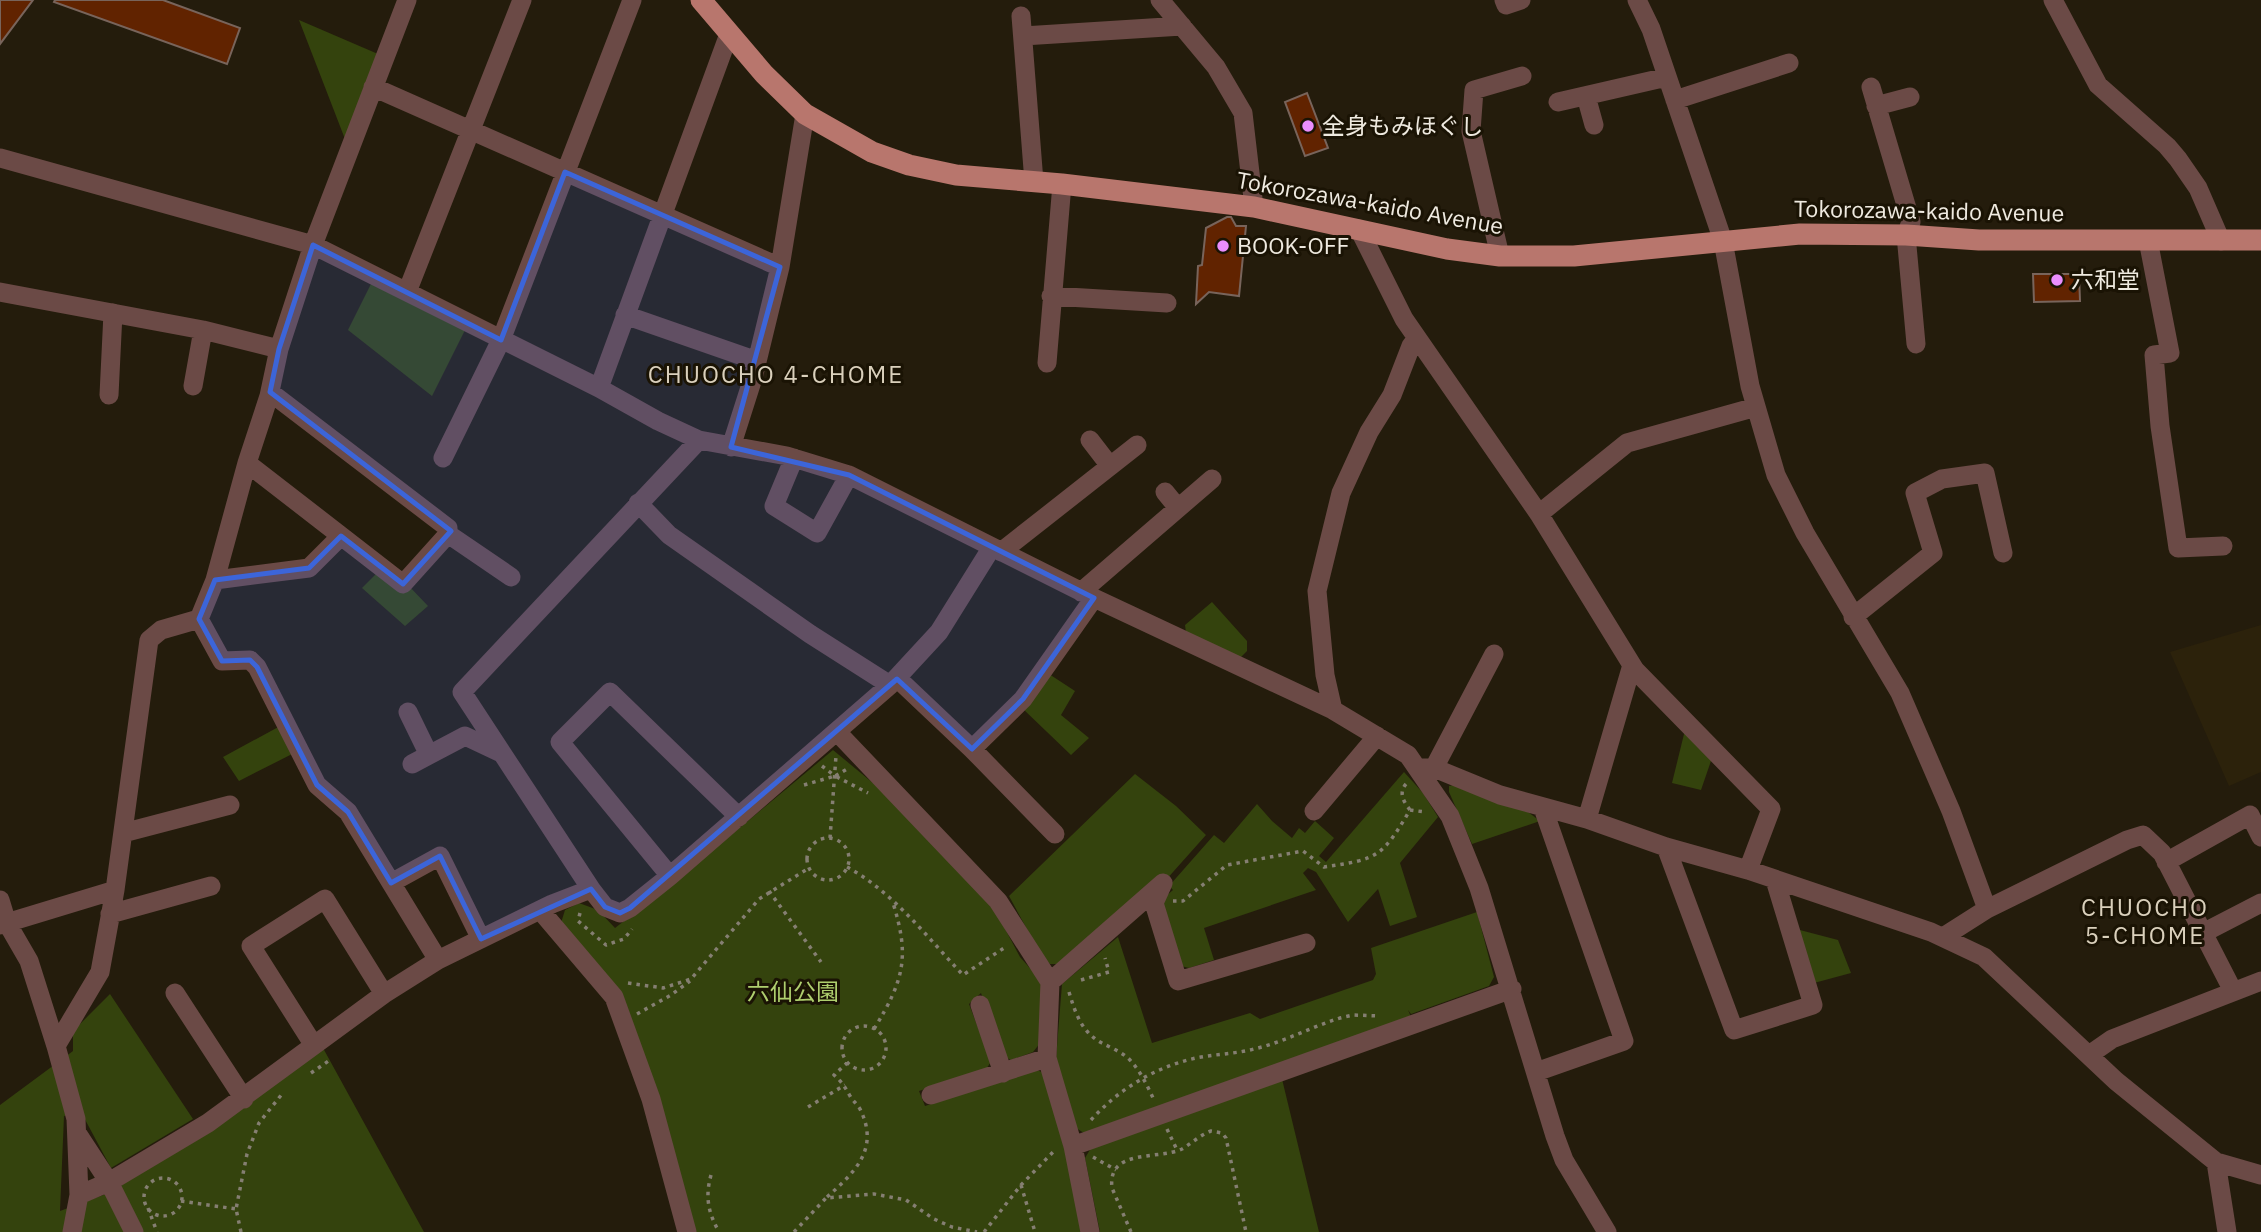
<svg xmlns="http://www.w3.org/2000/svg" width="2261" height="1232" font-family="'IBM Plex Sans','Noto Sans JP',sans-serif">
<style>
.built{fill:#2c220b}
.green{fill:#34430d}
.building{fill:#612300;stroke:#78645b;stroke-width:2}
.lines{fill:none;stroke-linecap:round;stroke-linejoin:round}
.path{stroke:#857f72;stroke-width:3.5;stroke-dasharray:3.5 5;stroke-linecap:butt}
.minor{stroke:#6b4a46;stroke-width:19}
.major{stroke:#b8766d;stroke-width:21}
.marked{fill:#3c65d9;fill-opacity:0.2;stroke:#3c65d9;stroke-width:5;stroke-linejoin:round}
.poi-dot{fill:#ea8dfd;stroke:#1a1304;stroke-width:2.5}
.labels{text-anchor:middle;stroke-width:6;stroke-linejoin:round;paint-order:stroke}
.poi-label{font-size:23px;fill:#efeae0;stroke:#1a1304;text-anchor:start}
.street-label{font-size:23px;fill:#efeae0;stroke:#1a1304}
.park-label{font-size:23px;fill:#afcf6e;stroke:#1a1304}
.neighbourhood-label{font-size:24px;letter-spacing:2px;fill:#dad0bc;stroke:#1a1304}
</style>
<rect width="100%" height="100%" fill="#241c0c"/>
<!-- built -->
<path class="built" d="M2261 625V772L2229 786 2170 652Z"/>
<!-- green -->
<path class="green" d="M299 20 385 57 350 152Z
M375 276 468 324 432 396 348 330Z
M379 571 407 584 428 606 405 626 362 588Z
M1212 602 1247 641V651L1240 658 1186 633 1185 625Z
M1049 674 1075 691 1061 715 1089 738 1071 755 1022 708Z
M282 725 298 751 239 781 223 757Z
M1685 730 1712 758 1701 790 1672 783Z
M833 750 908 812 992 904 1020 957 1044 984 1041 1042 1033 1052 1011 1060 1003 1056 981 993 969 1004 991 1062 986 1069 919 1091 925 1106 1037 1070 1044 1073 1068 1162 1081 1232H694L638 1039 561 923 565 910 579 903 598 910 615 928 682 876Z
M1404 772 1423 793 1438 817 1400 863 1417 917 1390 926 1378 889 1348 922 1316 872 1308 868 1303 873 1316 890 1204 928 1214 960 1189 968 1181 966 1163 907 1166 896 1173 890 1169 886 1214 835 1224 843 1257 804 1272 821 1292 838 1299 828 1305 833 1315 821 1334 838 1319 856 1326 862Z
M1135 774 1176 806 1206 835 1165 881 1060 964H1050L1041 955 1009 896Z
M1454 785 1528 812 1540 821 1472 844 1449 792V786Z
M1477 912 1494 977 1489 986 1411 1014 1408 1010 1411 1017 1084 1133 1076 1128 1056 1059 1062 984 1118 937 1152 1043 1250 1013 1260 1019 1373 980 1376 974 1371 948Z
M1796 929 1838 940 1851 973 1814 983Z
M110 994 193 1119 111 1168 81 1112 64 1116 60 1211 106 1194 126 1232H0V1105L73 1051V1031Z
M323 1048 424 1232H139L119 1187Z
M1282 1079 1319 1232H1100L1085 1158 1091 1148Z"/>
<!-- building -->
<path class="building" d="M0 0H33L0 44Z
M55 0H163L240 28 227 64 54 2Z
M1307 93 1328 148 1305 156 1285 102Z
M1227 217H1231L1236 226H1246L1239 296 1209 292 1196 304 1198 266 1202 265 1206 228Z
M2033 274H2079L2080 301 2034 302Z"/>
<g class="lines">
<!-- path -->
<path class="path" d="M822 766 835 776 847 769
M804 785 835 776 868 793
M1410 810 1425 812
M807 859a21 21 0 1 1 42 0a21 21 0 1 1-42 0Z
M830 838 836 756
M847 867C893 892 927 937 963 975L1004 948
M769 891 821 962
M1173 901H1183L1227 865 1303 851 1324 867C1379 859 1382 857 1410 810 1404 802 1398 793 1406 784
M580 913 578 921 606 945 624 939 632 929
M1081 980 1109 972 1105 958
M628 983 663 988 691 979 759 899 809 868
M1069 992C1075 1012 1081 1031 1100 1042 1109 1047 1120 1051 1128 1058 1140 1070 1147 1085 1154 1100
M637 1014 671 995 690 981
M842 1048a22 22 0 1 1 44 0a22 22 0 1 1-44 0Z
M874 1029C904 980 910 957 893 903
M311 1073 330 1060
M808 1107 845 1085
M1091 1120C1119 1089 1155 1067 1196 1058 1215 1054 1235 1054 1254 1049 1284 1042 1311 1027 1340 1018L1353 1015 1380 1016
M1167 1129 1177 1150
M1093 1157 1116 1170
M711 1175C705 1197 708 1212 719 1232
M144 1197a19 19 0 1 1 38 0a19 19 0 1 1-38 0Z
M1021 1185 1035 1232
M827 1197C855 1172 880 1149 860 1109 857 1104 853 1101 850 1096 845 1087 842 1082 834 1075L847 1063
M181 1201 236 1209
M148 1208 157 1232
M241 1232 236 1209 247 1154 259 1123 282 1094
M794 1232 826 1198 874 1194 906 1200 934 1219 952 1227 977 1232
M984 1232 1021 1185 1056 1149
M1131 1232 1112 1188C1107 1148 1159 1160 1182 1149 1192 1143 1200 1135 1211 1131L1222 1133 1226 1138 1246 1232"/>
<!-- minor -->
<path class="minor" d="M1160 0 1216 67 1243 113 1254 207
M1504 0 1506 5 1521 0
M1637 0 1651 29 1723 241 1750 386 1776 475 1805 533 1900 693 1951 811 1987 909
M2053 0 2098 85 2167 146 2178 159 2198 188 2221 241
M1021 16 1034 182
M1023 36 1182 26
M373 87 780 267
M1871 87 1911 222 1906 235 1916 344
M1586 96 1594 125
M1675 100 1789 63
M1558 102 1667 77
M1876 106 1910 97
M0 158 313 245 599 388 658 421 699 440 787 456 849 475 1094 598 1333 710 1408 755 1450 816 1479 888 1555 1136 1564 1160 1607 1232
M1359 229 1404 319 1539 514 1635 670 1771 809 1748 870 1931 932 1984 957 2116 1081 2216 1162 2227 1232
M2148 240 2170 353 2154 355 2160 426 2178 548 2223 546
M1500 256 1471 131 1474 90 1522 76
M0 292 203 330 279 349
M407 292 522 0
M1051 296 1167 303
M625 315 757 361
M1047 363 1062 184
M193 386 203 330
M599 388 729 34
M270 392 448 528V534L511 577
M109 395 113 313
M1090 440 1110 466
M731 447 753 378 780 267 805 114
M443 458 501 340 632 0
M794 458 774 506 817 533 849 475
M247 463 403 584 448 534
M1165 492 1178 508
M638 503 669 535 810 634 890 685
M1539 514 1627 443 1756 407
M1001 552 1137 445
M215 580 309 568 341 536
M1081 592 1212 479
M1853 617 1933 553 1915 493 1942 479 1985 473 2003 553
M199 619 222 661 250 660 257 667 317 785 348 812 438 960
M897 678 972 749 1055 834
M1333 710 1325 675 1317 591 1341 493 1369 432 1392 395 1411 346 1417 338
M408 712 429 755
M838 733 998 901 1050 982 1047 1058 1073 1146 1090 1232
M972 749 1023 699 1094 598
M412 764 465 736 501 753
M1420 768H1434L1500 795 1587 819 1666 847 1748 870
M1434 768 1494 654
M1314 811 1377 736
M1587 819 1632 665
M123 833 230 805
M1666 847 1734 1030 1813 1005 1775 880
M2166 862 2250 815 2261 837
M670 876 560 742 610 692 739 817
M391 883 440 856 481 939
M591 889 462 692 699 440
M0 900 7 923 29 961 56 1046 76 1119 79 1195 72 1232
M540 910 614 997 651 1099 687 1232
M110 914 211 886
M0 925 115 890
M2203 933 2261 903
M1943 937 1987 909 2127 840 2143 835 2162 853 2233 991
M1050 982 1163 883 1154 903 1178 981 1306 943
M175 993 244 1099
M980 1005 1003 1073
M313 1044 251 946 325 899 384 994
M56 1046 100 972 115 890 149 640 161 630 199 619 215 580 247 463 269 396 279 349 313 245 407 0
M2089 1055 2112 1039 2261 981
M1536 1072 1624 1041 1543 808
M931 1095 1047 1058
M77 1133 109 1182 134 1232
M1073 1146 1512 989
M2216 1162 2261 1175
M79 1195 109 1182 208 1123 384 994 438 960 552 904 591 889 605 907 620 913 630 908 670 876 890 685 939 632 992 547"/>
<!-- major -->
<path class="major" d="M701 0 764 74 805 114 872 152 909 165 956 175 1062 184 1254 207 1447 249 1500 256H1574L1800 234 1906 235 1979 240H2261"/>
</g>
<!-- marked area -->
<path class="marked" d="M565 172 780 267 731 447 849 475 1094 598 1023 699 972 749 897 679 630 908 620 913 605 907 591 889 481 939 440 856 391 883 348 812 317 785 257 667 250 660 222 661 199 619 215 580 309 568 341 536 403 584 451 531 270 392 279 349 313 245 501 340Z"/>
<!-- markers -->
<g class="poi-dot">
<circle cx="1308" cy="126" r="7"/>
<circle cx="1223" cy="246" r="7"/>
<circle cx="2057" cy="280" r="7"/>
</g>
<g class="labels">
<!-- poi labels -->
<g class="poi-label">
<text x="1322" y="134">全身もみほぐし</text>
<text x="1237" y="254">BOOK-OFF</text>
<text x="2071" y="288">六和堂</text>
</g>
<!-- street labels -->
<g class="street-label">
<text transform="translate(1370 203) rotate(10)" y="8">Tokorozawa-kaido Avenue</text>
<text transform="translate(1929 211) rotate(1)" y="8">Tokorozawa-kaido Avenue</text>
</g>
<!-- park labels -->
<g class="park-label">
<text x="793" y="1000">六仙公園</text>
</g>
<!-- neighbourhood labels -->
<g class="neighbourhood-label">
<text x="776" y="383">CHUOCHO 4-CHOME</text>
<text x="2145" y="916">CHUOCHO<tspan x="2145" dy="28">5-CHOME</tspan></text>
</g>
</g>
</svg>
